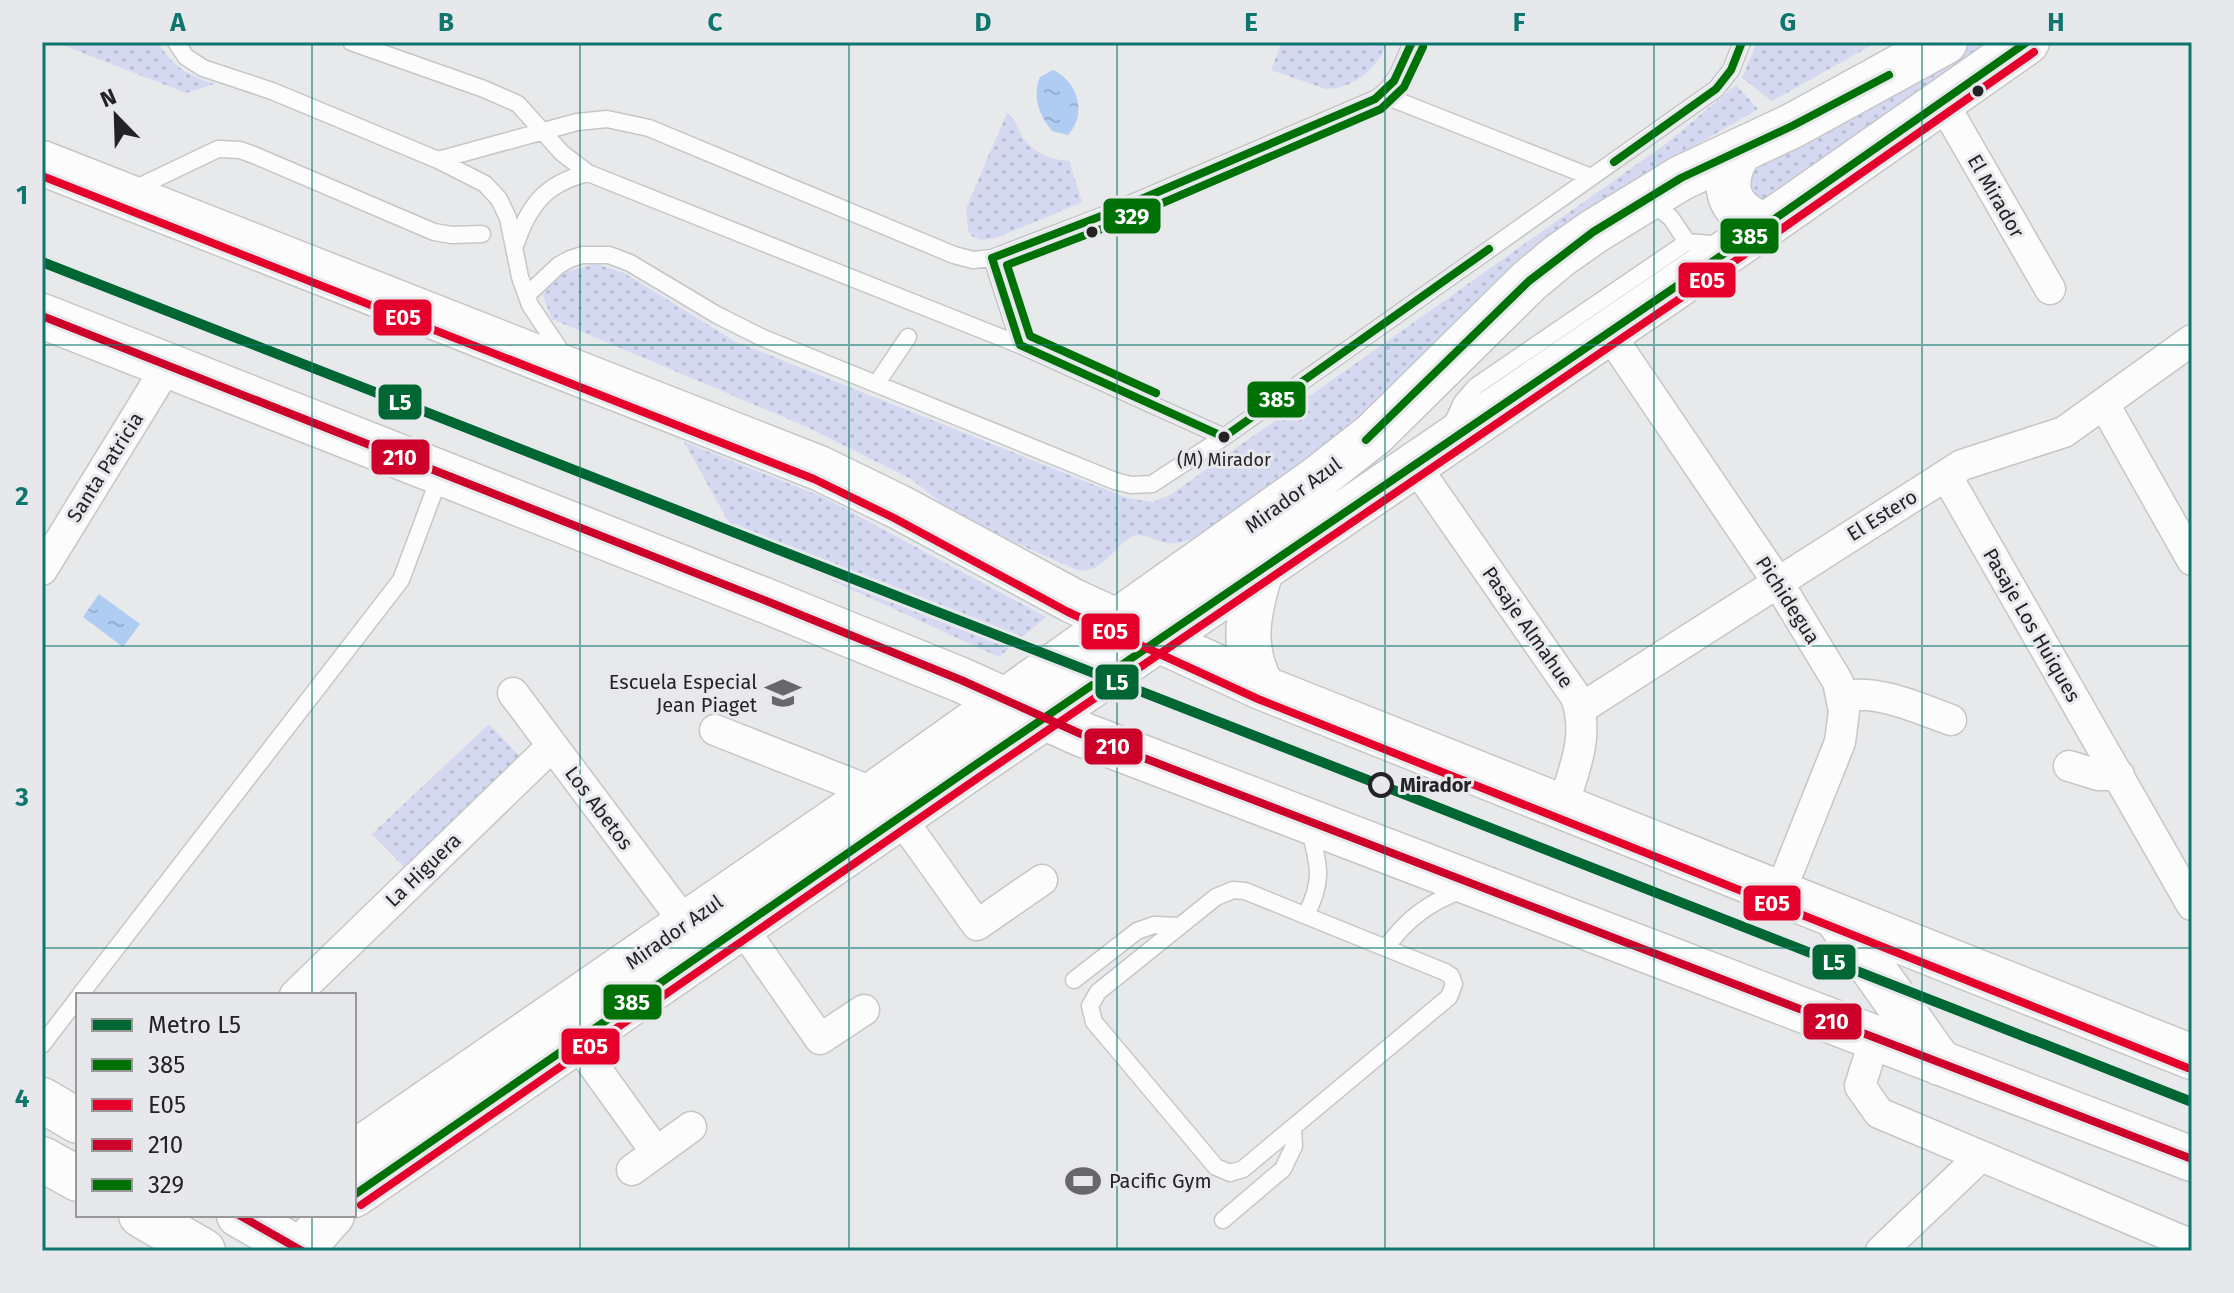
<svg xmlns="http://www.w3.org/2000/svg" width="2234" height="1293" font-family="'Fira Sans',sans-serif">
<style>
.grass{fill:url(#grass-dots)}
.water{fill:url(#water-ripples)}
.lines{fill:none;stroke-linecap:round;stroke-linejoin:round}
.lane-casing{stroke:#c5c6c7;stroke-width:19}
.street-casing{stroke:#c5c6c7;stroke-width:33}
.secondary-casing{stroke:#c5c6c7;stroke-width:47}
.primary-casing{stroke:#c5c6c7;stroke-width:47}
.lane{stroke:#fcfcfc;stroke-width:16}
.street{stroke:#fcfcfc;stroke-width:30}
.secondary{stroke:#fcfcfc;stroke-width:44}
.primary{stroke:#fcfcfc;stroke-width:44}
.bus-1-casing{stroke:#e7e8ec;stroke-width:14}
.bus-2-casing{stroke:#e7e8ec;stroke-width:14}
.bus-3-casing{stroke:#e7e8ec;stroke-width:14}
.bus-4-casing{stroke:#e7e8ec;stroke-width:14}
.bus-1{stroke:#007106;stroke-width:8}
.bus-2{stroke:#e4002b;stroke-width:8}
.bus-3{stroke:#cc0028;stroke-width:8}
.bus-4{stroke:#007106;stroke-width:8}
.metro-1-casing{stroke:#e7e8ec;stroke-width:16}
.metro-1{stroke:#063;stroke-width:10}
.grid{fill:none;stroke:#0f766e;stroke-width:2;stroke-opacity:0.55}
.bus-dot{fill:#232325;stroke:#e7e8ec;stroke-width:3}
.stop-dot{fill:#e7e8ec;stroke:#232325;stroke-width:4}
.labels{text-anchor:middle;stroke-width:6;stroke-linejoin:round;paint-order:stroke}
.bus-label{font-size:18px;fill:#232325;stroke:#e7e8ec}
.street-label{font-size:20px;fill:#232325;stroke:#e7e8ec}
.poi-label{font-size:20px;fill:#232325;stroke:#e7e8ec;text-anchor:end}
.stop-label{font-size:20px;font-weight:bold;fill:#232325;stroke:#e7e8ec;text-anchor:start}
.line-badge{stroke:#e7e8ec;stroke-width:3}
.badge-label{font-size:22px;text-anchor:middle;font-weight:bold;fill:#fff}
.neatline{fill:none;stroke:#0f766e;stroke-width:3}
.grid-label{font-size:26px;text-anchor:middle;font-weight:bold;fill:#0f766e}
</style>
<defs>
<pattern id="grass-dots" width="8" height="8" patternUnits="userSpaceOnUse" patternTransform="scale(2)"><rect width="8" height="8" fill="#d4d9f1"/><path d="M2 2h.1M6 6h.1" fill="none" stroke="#b6bace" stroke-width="1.8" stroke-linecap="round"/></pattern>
<pattern id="water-ripples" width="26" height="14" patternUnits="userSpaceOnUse" patternTransform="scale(2)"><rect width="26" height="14" fill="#afcdf3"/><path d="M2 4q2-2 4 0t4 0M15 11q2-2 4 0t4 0" fill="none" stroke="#96b0d0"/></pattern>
</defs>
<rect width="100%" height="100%" fill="#e8e9eb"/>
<!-- grass -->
<path class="grass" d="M55 42H158C173 68 187 74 214 84L186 93Z
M1282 42H1360L1374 47 1377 42H1388C1377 68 1356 88 1326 89L1271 70Z
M1757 42H1877L1772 101 1742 78Z
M1966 42H2005L1764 205 1750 194 1751 170Z
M1736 85 1758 109 1696 145 1601 207 1343 435 1194 538C1162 551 1163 537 1135 535 1113 545 1105 574 1077 570L960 518 911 479 807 427 552 319 543 296 549 280 564 272 596 264 624 273 736 342 1127 498 1153 502 1170 495 1667 143Z
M1007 113C1016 119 1017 127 1022 136 1033 153 1049 159 1069 161L1082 202 996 238 980 240 973 237 968 230 966 208Z
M684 442 823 497 1046 617 999 657 737 537Z
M489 724 523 760 406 869 372 834Z"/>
<!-- water -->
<path class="water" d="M1053 70C1079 82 1087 115 1068 135L1052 131C1039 115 1032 97 1040 77Z
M99 594 140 624 123 647 83 617Z"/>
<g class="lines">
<!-- lane casing -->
<g class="lane-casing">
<path id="lane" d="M176 42 186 57 203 68 272 91 438 160 485 184 499 199 508 218 520 277 530 305 564 356
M351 42 484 89 518 104 562 153 588 173 1020 345 1224 437
M1383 95 1591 177
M438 160 577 122 607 119 649 128 954 255 973 260 992 258 1104 215 1375 99C1396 87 1403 63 1412 42
M130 191 218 149 240 150 254 155 434 232 452 235 482 234
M1651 202 1671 218 1687 242
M516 243C530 203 547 183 588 173
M992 258 1020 345
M527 295 559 265 570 259 582 255H609L630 263 717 315 763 338 1115 481 1131 485 1152 484 1224 437 1716 89 1731 70 1742 42
M877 383 908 337
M1451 426 1462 402 1476 386 1687 242 1724 245
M1233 890 1245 891 1445 972 1451 976 1454 984 1449 997 1243 1169 1230 1173 1216 1167 1094 1022 1090 1006 1098 992 1216 897Z
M1306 915C1325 877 1318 865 1309 826
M1386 948C1406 919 1430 902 1462 890
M1074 980 1137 931 1154 925 1180 926
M80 995 401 580 441 473
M42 1045 78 998
M1223 1220 1283 1169 1294 1146 1293 1127"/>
</g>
<!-- street casing -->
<g class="street-casing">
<path id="street" d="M1943 103 2050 289
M1608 332 1777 581 1838 682 1844 711 1840 742 1779 895
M2104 404 2192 560
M1414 464 1576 697C1590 736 1574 770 1562 808
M1946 475 2192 905
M42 570 168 365
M513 693 686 924
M1842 696C1881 690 1915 707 1951 720
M1580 709 1962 465 2064 432 2192 340
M715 730 875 793
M2069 766 2098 775H2119
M900 817 977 925 1042 880
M741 926 820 1039 864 1010
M295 995 552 746
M1875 1038 1860 1086 1879 1113 2192 1245
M576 1041 656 1152
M632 1170 691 1127
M1881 1251 1981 1156"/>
</g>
<!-- secondary casing -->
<g class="secondary-casing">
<path id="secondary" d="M1740 150C1719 184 1726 212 1766 225
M42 1100 78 1121
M354 1153 875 793 1314 481 1374 434 1529 281 1559 256 1593 232 1681 178 1792 126 1945 42
M354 1195 978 763 1766 225 2027 42
M239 1215 302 1251
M300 1251 332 1215"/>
</g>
<!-- primary casing -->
<g class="primary-casing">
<path id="primary" d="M42 163 819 468 899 507 1073 601 1263 688 2192 1057
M42 316 769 602 961 680 1081 734 2192 1159
M1261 571C1248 612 1240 649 1263 688
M1837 918 1940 1063
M42 1159 78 1179
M141 1215 203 1251"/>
</g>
<!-- lane -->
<use href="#lane" class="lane"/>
<!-- street -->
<use href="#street" class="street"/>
<!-- secondary -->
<use href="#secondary" class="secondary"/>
<!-- primary -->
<use href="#primary" class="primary"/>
<!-- bus-1 casing -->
<g class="bus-1-casing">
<path id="bus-1" d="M1614 162 1716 89 1731 70 1742 42
M992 258 1020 345 1224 437 1489 249
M992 258 1104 215 1375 99 1394 81 1412 42
M1366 440 1529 281 1593 232 1681 178 1792 126 1889 75
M354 1195 978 763 1766 225 2027 42"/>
</g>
<!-- bus-2 casing -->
<g class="bus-2-casing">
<path id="bus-2" d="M42 176 814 479 894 518 1068 612 1258 699 2188 1068
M361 1205 985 773 1773 235 2034 52"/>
</g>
<!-- bus-3 casing -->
<g class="bus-3-casing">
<path id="bus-3" d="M42 316 769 602 961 680 1081 734 2192 1159
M239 1215 302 1251"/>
</g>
<!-- bus-4 casing -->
<g class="bus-4-casing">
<path id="bus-4" d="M1156 393 1030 336 1007 265 1109 226 1381 109 1404 87 1423 47"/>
</g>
<!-- bus-1 -->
<use href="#bus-1" class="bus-1"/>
<!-- bus-2 -->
<use href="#bus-2" class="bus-2"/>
<!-- bus-3 -->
<use href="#bus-3" class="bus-3"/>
<!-- bus-4 -->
<use href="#bus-4" class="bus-4"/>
<!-- metro-1 casing -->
<g class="metro-1-casing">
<path id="metro-1" d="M42 262 2192 1102"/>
</g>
<!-- metro-1 -->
<use href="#metro-1" class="metro-1"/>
</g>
<!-- grid -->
<path class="grid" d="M312 42V995M580 42V1251M849 42V1251M1117 42V1251M1385 42V1251M1654 42V1251M1922 42V1251M42 345H2192M42 646H2192M42 948H2192M312 1215V1251"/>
<!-- icons -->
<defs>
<g id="school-bare" transform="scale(2.76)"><path d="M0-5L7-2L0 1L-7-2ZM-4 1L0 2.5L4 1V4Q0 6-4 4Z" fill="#68686a" stroke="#e7e8ec" stroke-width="2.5" paint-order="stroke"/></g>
<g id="stadium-bare" transform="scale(2.76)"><path d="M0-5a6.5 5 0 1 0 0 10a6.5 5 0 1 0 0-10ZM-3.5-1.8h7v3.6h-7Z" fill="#68686a" stroke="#e7e8ec" stroke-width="2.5" paint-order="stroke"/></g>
</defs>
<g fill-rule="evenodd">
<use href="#school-bare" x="783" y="693"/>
<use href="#stadium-bare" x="1083" y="1181"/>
</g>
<!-- markers -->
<g class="bus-dot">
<circle cx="1978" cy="91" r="7"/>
<circle cx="1092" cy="232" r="7"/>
<circle cx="1224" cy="437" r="7"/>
</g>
<circle class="stop-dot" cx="1381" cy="785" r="11"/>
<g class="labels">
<!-- bus labels -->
<g class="bus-label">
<text x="1224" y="466">(M) Mirador</text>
</g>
<!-- street labels -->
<g class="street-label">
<text transform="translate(1996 196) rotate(60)" y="7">El Mirador</text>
<text transform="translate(105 467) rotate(-58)" y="7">Santa Patricia</text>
<text transform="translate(1293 495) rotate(-36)" y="7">Mirador Azul</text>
<text transform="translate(1882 515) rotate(-32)" y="7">El Estero</text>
<text transform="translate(1788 600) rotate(57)" y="7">Pichidegua</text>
<text transform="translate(2032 625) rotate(60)" y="7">Pasaje Los Huiques</text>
<text transform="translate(1528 627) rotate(55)" y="7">Pasaje Almahue</text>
<text transform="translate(599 808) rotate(53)" y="7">Los Abetos</text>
<text transform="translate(423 870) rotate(-44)" y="7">La Higuera</text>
<text transform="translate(674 932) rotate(-35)" y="7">Mirador Azul</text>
</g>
<!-- poi labels -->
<g class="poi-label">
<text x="757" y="689">Escuela Especial<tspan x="757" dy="23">Jean Piaget</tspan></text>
<text x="1109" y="1188" text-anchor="start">Pacific Gym</text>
</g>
<!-- stop labels -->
<g class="stop-label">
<text x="1400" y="792">Mirador</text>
</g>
</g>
<g class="line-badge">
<rect x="1102" y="197" width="60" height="38" rx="8" fill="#007106"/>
<rect x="1719" y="217" width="61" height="38" rx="8" fill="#007106"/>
<rect x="1677" y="261" width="60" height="38" rx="8" fill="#e4002b"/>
<rect x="372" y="298" width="61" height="39" rx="8" fill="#e4002b"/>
<rect x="1246" y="380" width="61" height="39" rx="8" fill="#007106"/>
<rect x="377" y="383" width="46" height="38" rx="8" fill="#063"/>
<rect x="370" y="438" width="61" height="38" rx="8" fill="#cc0028"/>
<rect x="1080" y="612" width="61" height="39" rx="8" fill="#e4002b"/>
<rect x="1094" y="663" width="46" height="38" rx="8" fill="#063"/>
<rect x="1083" y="727" width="61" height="39" rx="8" fill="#cc0028"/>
<rect x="1742" y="884" width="60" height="38" rx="8" fill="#e4002b"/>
<rect x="1811" y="943" width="46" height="38" rx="8" fill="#063"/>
<rect x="602" y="983" width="61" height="38" rx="8" fill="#007106"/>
<rect x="1802" y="1002" width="61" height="39" rx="8" fill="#cc0028"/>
<rect x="560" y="1027" width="61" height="39" rx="8" fill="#e4002b"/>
</g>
<g class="badge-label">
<text x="1132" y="224">329</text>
<text x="1750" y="244">385</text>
<text x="1707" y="288">E05</text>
<text x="403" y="325">E05</text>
<text x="1277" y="407">385</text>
<text x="400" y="410">L5</text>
<text x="400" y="465">210</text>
<text x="1110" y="639">E05</text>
<text x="1117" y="690">L5</text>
<text x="1113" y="754">210</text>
<text x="1772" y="911">E05</text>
<text x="1834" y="970">L5</text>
<text x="632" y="1010">385</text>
<text x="1832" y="1029">210</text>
<text x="590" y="1054">E05</text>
</g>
<!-- border -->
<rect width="2234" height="1293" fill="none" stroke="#e7e8ec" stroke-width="88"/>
<!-- legend -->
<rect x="76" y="993" width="280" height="224" fill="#e7e8ec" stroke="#99999c" stroke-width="2"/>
<rect x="92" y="1019" width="40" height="12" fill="#006633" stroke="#99999c" stroke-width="2"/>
<text x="148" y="1033" font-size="24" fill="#232325">Metro L5</text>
<rect x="92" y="1059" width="40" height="12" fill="#007106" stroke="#99999c" stroke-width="2"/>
<text x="148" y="1073" font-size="24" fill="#232325">385</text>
<rect x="92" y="1099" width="40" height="12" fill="#e4002b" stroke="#99999c" stroke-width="2"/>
<text x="148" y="1113" font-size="24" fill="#232325">E05</text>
<rect x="92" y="1139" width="40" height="12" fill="#cc0028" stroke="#99999c" stroke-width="2"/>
<text x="148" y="1153" font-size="24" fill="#232325">210</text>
<rect x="92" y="1179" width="40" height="12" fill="#007106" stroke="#99999c" stroke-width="2"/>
<text x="148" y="1193" font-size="24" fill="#232325">329</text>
<!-- north arrow -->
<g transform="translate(116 116) rotate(337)" stroke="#e7e8ec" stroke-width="6" paint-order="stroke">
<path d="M0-6L14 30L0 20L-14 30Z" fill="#232325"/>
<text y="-12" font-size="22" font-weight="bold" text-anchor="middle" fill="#232325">N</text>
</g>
<rect x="44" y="44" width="2146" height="1205" class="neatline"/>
<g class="grid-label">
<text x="178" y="31">A</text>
<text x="446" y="31">B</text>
<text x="715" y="31">C</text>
<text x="983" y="31">D</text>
<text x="1251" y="31">E</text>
<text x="1519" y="31">F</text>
<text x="1788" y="31">G</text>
<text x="2056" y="31">H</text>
<text x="22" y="204">1</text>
<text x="22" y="505">2</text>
<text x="22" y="806">3</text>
<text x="22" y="1107">4</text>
</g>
</svg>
